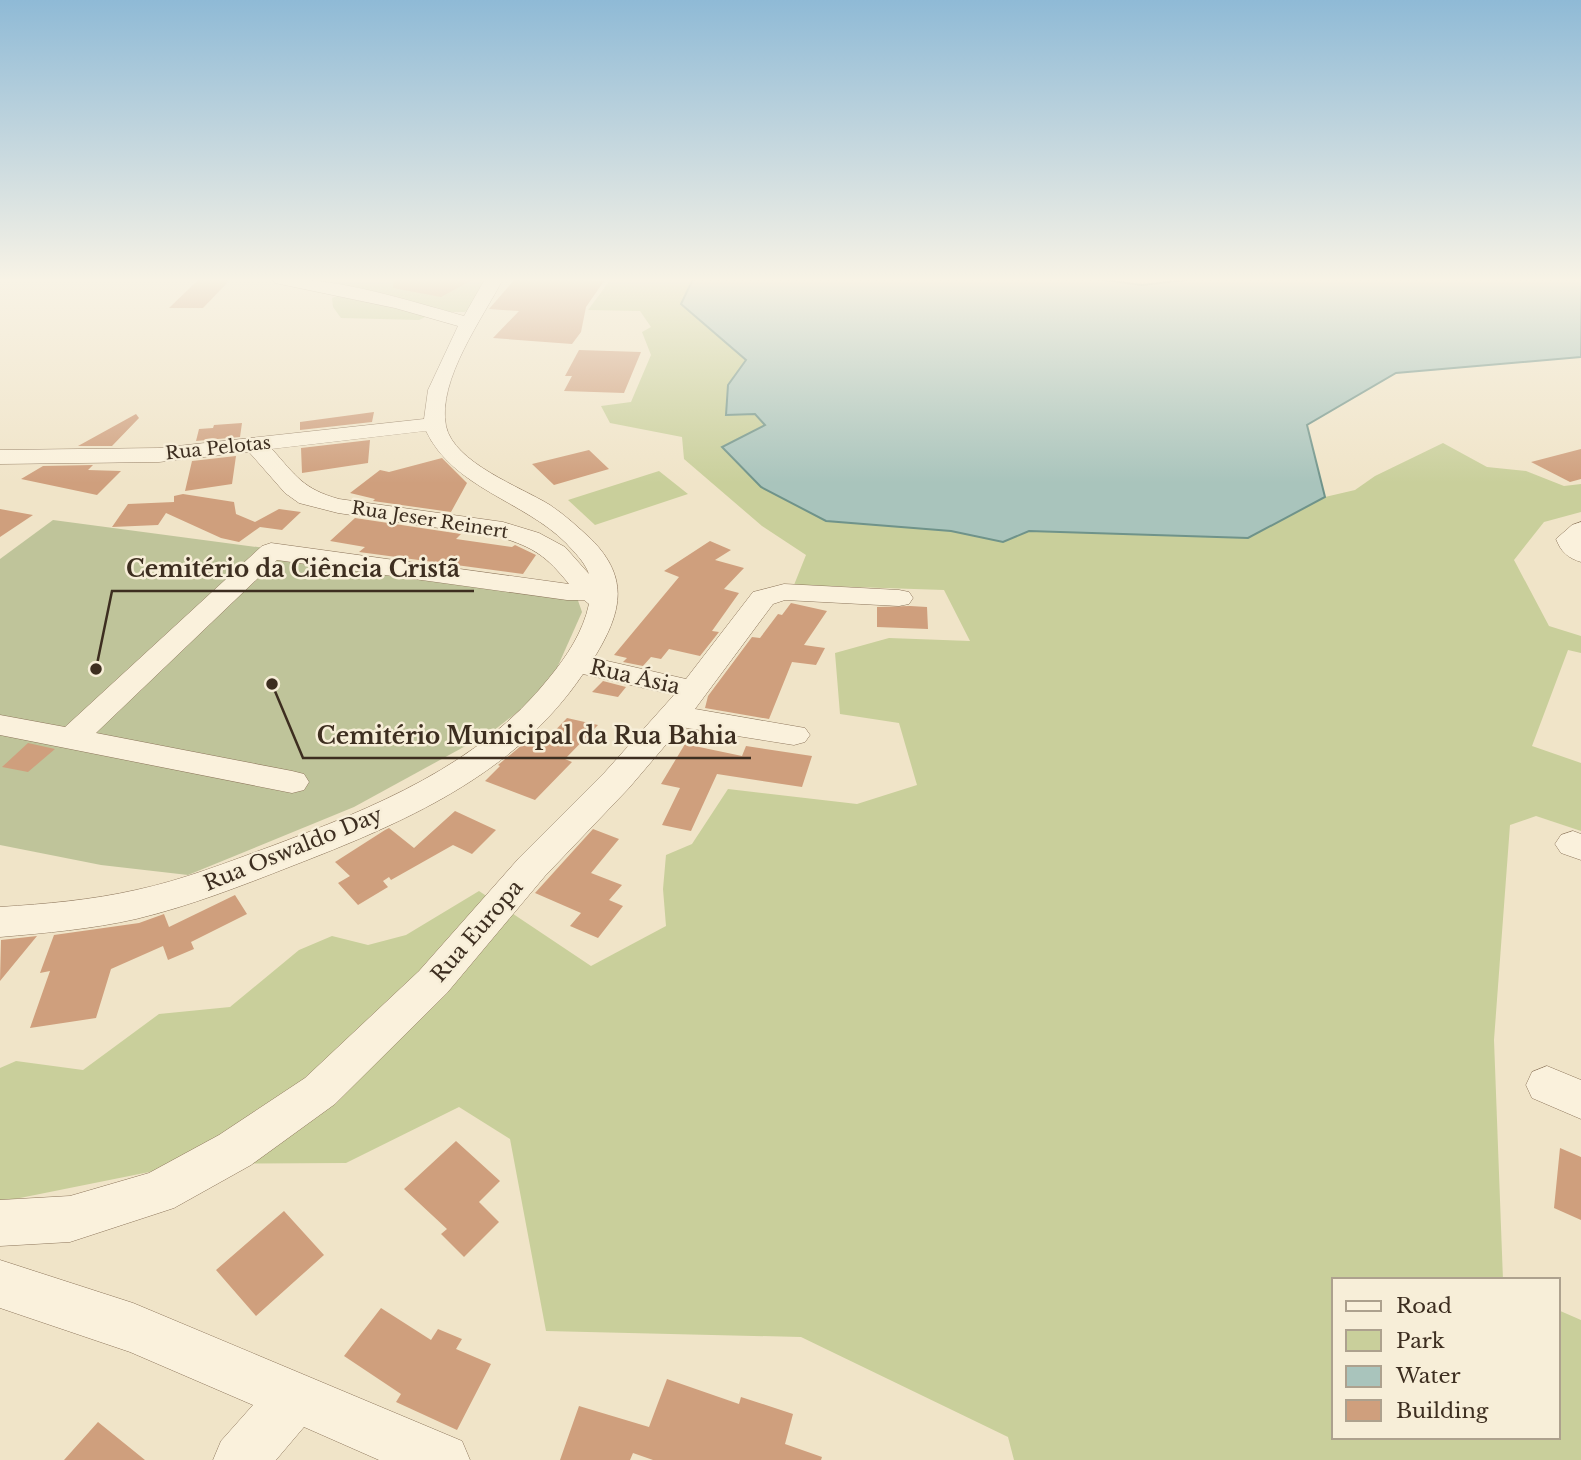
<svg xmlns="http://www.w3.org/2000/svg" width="1581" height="1460" font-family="'Libre Baskerville',serif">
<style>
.green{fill:#c9cf9b}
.cemetery{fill:#bfc49a}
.water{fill:#a9c4bc;stroke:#6f938a;stroke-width:2}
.building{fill:#cf9f7d}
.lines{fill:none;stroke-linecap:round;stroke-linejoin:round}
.minor-casing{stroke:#8d765c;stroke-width:1}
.minor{fill:#faf1dc;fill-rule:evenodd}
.labels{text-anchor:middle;stroke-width:5;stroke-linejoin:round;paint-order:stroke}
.far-street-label{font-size:18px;fill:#3d2e20;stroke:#f7eed8}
.street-label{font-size:21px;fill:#3d2e20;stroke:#f7eed8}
.leader{fill:none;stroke:#3d2e20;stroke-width:2.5}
.callout-dot{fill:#3d2e20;stroke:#f7eed8;stroke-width:2.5}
.callout-label{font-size:23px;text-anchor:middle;font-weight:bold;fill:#3d2e20;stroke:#f7eed8;stroke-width:5;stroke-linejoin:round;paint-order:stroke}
</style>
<rect width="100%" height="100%" fill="#f0e4c8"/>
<!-- green -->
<path class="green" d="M298 279H488L473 306 465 312H436L419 320 341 318 333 307 332 298 356 289Z
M611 279H693L681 304 746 360 728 385 765 425 723 446 951 531 1003 542 1029 531 1248 538 1325 497 1355 490 1375 476 1443 443 1487 467 1526 471 1564 486 1581 484V512L1544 522 1514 560 1549 626 1581 636V653L1568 650 1532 746 1581 763V831L1536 816 1510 825 1494 1040 1503 1280H1334V1437H1558V1310L1581 1320V1460H1014L1008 1437 801 1337 546 1331 510 1139 459 1107 346 1163 189 1164 0 1202V1068L16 1061 83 1070 159 1014 230 1007 299 950 332 936 368 945 406 935 479 891 591 966 666 926 663 889 666 855 692 844 728 789 857 804 917 785 899 723 840 714 835 653 889 638 970 641 944 590 794 585 806 555 762 526 684 459 682 437 610 423 601 406 631 402 651 355 642 332 651 327 640 311 588 310Z
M659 471 688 494 595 525 568 500Z"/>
<!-- cemetery -->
<path class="cemetery" d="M53 520 574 589 582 612 557 668 533 700 493 731 354 807 188 875 101 865 0 845V559Z"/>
<!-- water -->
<path class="water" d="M693 279H1096L1142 285 1194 279H1581V357L1396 373 1307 425 1325 497 1248 538 1029 531 1003 542 951 531 826 521 761 487 722 447 765 425 755 414 726 415 728 385 746 360 681 304Z"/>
<!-- building -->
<path class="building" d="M199 279H231L203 308H169Z
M394 279H474L441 297 393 288Z
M515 279H566L604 281 586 307 581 332 572 344 493 338 519 311 489 309Z
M579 350 641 352 624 393 564 391 572 376H565Z
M374 412 372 422 300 430V422Z
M136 414 139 418 112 446H78Z
M242 423 240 437 196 441 199 429 213 428 214 425Z
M370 440 368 463 302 473 301 448Z
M1581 449V479L1570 482 1531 462Z
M589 450 609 469 554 485 532 464Z
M236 456 232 484 185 491 192 461Z
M442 458 467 483 451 512 373 501 375 499 350 493 380 470 389 472Z
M93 465 88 470 121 471 97 495 21 479 43 466Z
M183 494 234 502 236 514 255 522 279 509 301 512 282 530 260 527 239 542 221 538 166 513 158 525 112 527 128 504 174 502V496Z
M0 509 33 515 0 537Z
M355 518 461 534 456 539 512 547 515 545 536 555 523 574 359 552 365 547 330 541Z
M710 541 731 550 715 560 744 568 724 589 739 593 712 631 719 632 700 656 669 649 661 659 651 657 643 666 623 662 627 658 614 655 679 577 664 571Z
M791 603 827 611 804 645 825 648 816 665 792 662 769 719 705 708 708 696 752 637 760 638 778 614 782 615Z
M910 606 927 607 928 629 877 627V607Z
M603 681 626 687 618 697 592 692Z
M567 718 598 725 565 759 572 762 535 800 485 781 500 766 498 765 534 735 546 740Z
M28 743 55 749 28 772 2 767Z
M685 744 742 756 746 746 812 756 802 787 717 774 691 831 662 825 680 788 661 784Z
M455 811 496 830 472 854 453 845 391 880 389 877 383 881 388 887 358 905 338 883 350 876 335 862 385 830 389 828 414 848Z
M593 829 619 839 591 873 622 885 609 900 623 906 598 938 570 926 581 913 535 893Z
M235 895 247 914 191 942 194 949 168 960 163 946 111 969 96 1018 30 1028 50 971 40 973 54 935 139 923 164 914 169 927Z
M37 936 0 981 1 940Z
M456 1141 500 1181 479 1202 499 1222 464 1257 441 1234 447 1229 404 1189Z
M1560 1148 1581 1157V1220L1554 1208Z
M284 1211 324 1255 256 1316 216 1270Z
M381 1308 431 1340 438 1329 462 1339 456 1349 491 1364 457 1430 396 1402 401 1394 344 1356Z
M667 1379 739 1404 741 1397 793 1414 785 1444 822 1457 821 1460H653L633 1453 630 1460H560L579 1406 649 1427Z
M98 1422 145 1460H64Z"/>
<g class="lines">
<!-- minor casing -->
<g class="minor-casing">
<path id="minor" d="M272 279C337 277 402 299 464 316L485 279H503C483 318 437 380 446 426 454 463 521 487 550 505 565 515 578 527 591 539 631 579 621 614 594 658L686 679 753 592 784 584 899 590 909 592 913 598 909 604 899 606 785 600 773 604 695 709 805 728 810 735 805 742 794 745 681 727 629 788 545 876 447 993 335 1104 251 1165 174 1208 70 1242 0 1246V1200L70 1196 149 1173 219 1135 305 1078 419 971 519 858 605 772 674 695 583 674C514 776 403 823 292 866 241 886 190 906 136 919 92 929 46 933 0 937V907C46 904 92 900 136 890 183 880 228 862 272 846 373 808 480 765 549 678 567 656 583 632 589 604L584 600H567L277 560 96 733 292 771 304 774 309 782 304 790 292 793 0 735V715L65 727 262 546 271 543 569 584C546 556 535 548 500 537L338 513 299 503 285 493 249 452 159 462 0 464V450L159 448 424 419 428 390 458 326 395 308 275 283ZM426 431C453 488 524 501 566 543 575 553 584 561 589 574L565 547 539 533 503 522 339 499C303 489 296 476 272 449Z
M1581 522V562C1568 558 1561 552 1556 539L1572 525Z
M1573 831 1581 834V860L1561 853 1555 844 1561 835Z
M1547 1066 1581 1080V1119L1532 1098 1526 1085 1532 1072Z
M0 1260 133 1303 462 1441 470 1460H379L304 1427 276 1460H213L221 1441 253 1405 130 1352 0 1308Z"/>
</g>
<!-- minor -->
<use href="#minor" class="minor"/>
</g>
<!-- sky -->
<linearGradient id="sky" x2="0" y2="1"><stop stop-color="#8fbad6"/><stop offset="0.58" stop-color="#f8f3e6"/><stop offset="1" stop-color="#f8f3e6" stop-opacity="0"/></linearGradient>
<rect width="1581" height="483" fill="url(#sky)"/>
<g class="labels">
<!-- far-street labels -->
<g class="far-street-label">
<text transform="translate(218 448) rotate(-6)" y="6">Rua Pelotas</text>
<text transform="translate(430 520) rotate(9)" y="6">Rua Jeser Reinert</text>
</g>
<!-- street labels -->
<g class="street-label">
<text transform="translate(635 677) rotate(13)" y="7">Rua Ásia</text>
<text transform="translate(293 849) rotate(-22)" y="7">Rua Oswaldo Day</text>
<text transform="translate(477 931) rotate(-49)" y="7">Rua Europa</text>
</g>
</g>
<!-- callouts -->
<path class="leader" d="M96 669L112 591H474M272 684L303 758H751"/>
<g class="callout-dot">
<circle cx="96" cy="669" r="7"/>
<circle cx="272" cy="684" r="7"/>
</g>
<g class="callout-label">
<text x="293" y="577">Cemitério da Ciência Cristã</text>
<text x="527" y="744">Cemitério Municipal da Rua Bahia</text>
</g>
<!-- legend -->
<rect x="1332" y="1278" width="228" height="161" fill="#f7eed8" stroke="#ada18e" stroke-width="2"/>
<rect x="1346" y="1301" width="35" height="10" fill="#faf1dc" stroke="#ada18e" stroke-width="2"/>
<text x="1396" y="1313" font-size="21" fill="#3d2e20">Road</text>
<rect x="1346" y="1330" width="35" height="21" fill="#c9cf9b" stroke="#ada18e" stroke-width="2"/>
<text x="1396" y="1348" font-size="21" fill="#3d2e20">Park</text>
<rect x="1346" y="1366" width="35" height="21" fill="#a9c4bc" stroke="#ada18e" stroke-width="2"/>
<text x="1396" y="1383" font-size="21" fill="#3d2e20">Water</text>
<rect x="1346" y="1400" width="35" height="21" fill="#cf9f7d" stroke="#ada18e" stroke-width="2"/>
<text x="1396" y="1418" font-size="21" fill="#3d2e20">Building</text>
</svg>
